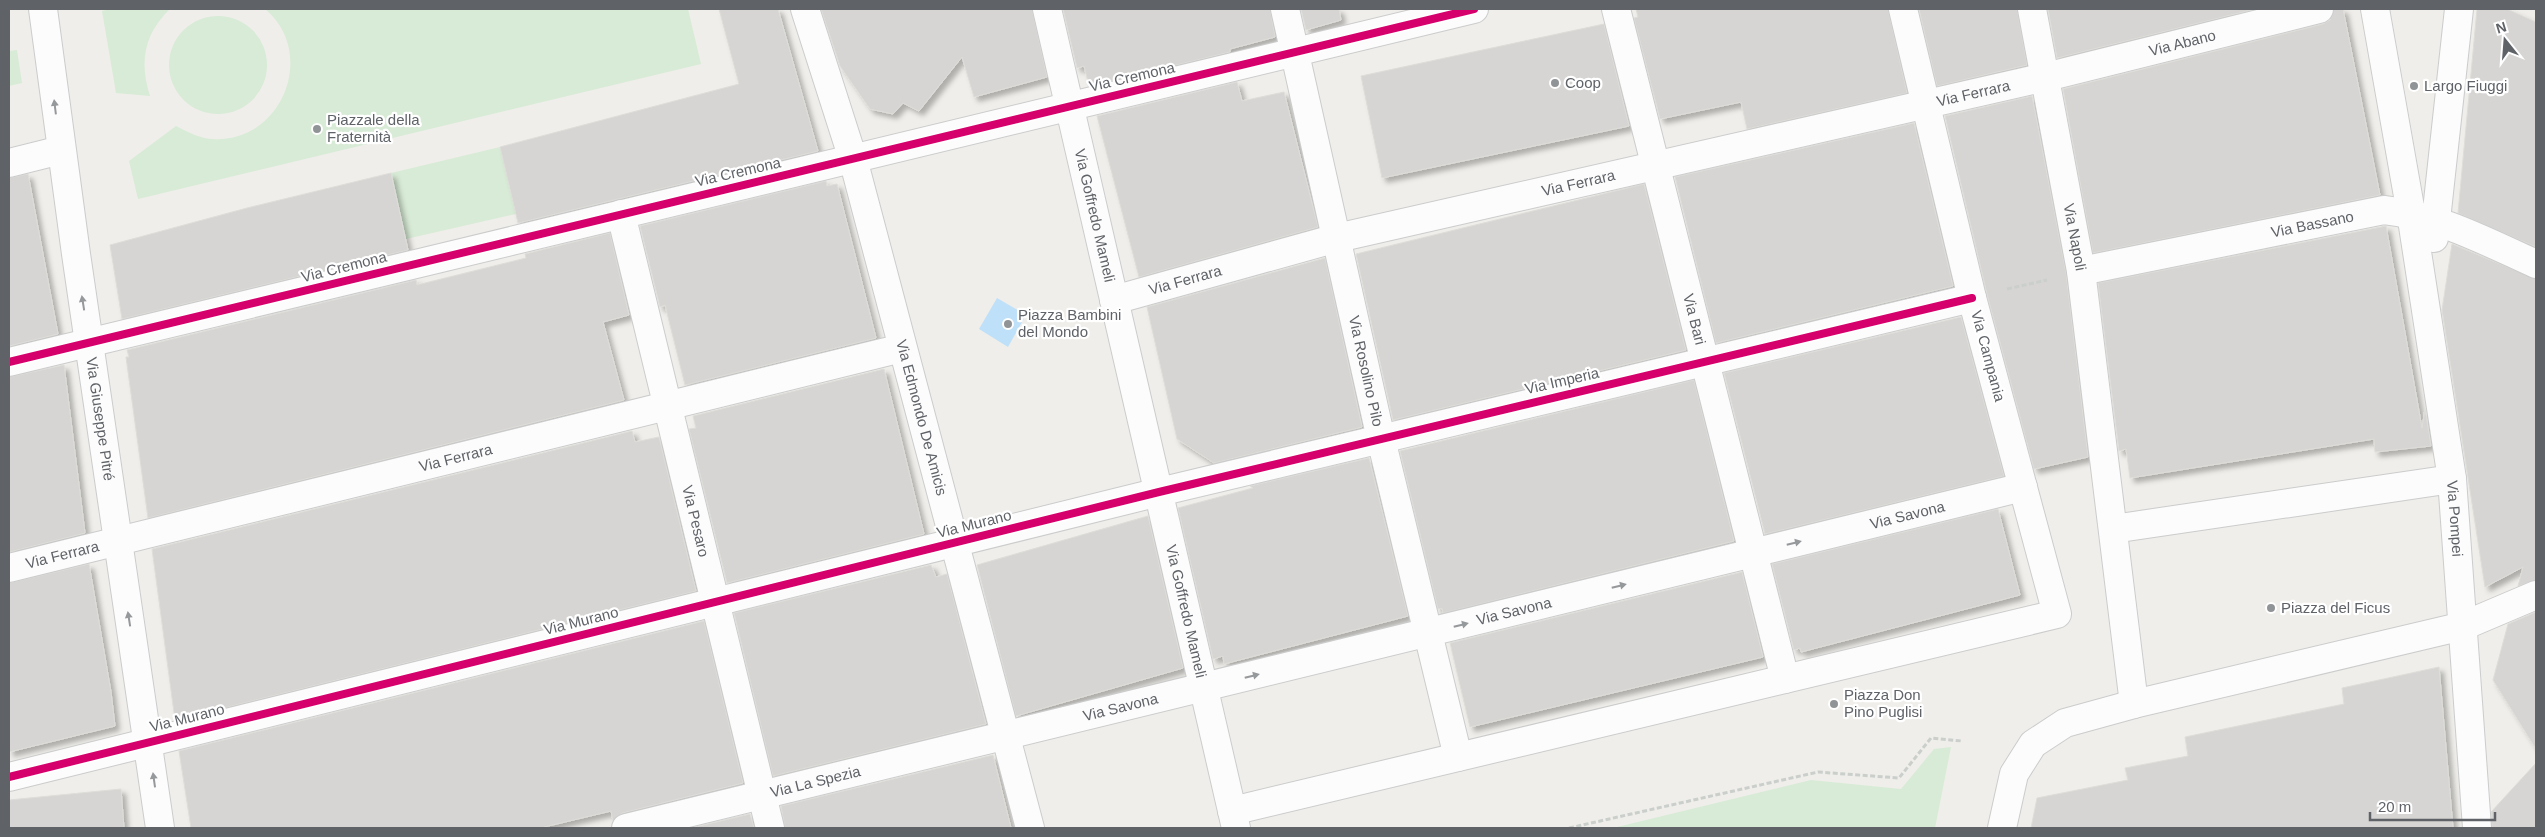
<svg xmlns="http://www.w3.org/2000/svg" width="2545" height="837" font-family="Arial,sans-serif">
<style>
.green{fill:#d8ebd6}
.water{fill:#bfe0f9}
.building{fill:#d6d5d3;stroke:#deddd9;filter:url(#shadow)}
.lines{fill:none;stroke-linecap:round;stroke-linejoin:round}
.street-casing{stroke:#cbcccc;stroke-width:30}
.path{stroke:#cacfcc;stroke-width:3;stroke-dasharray:5 2.5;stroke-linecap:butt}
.street{stroke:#fdfcfc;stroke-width:28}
.cycleway-casing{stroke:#fff;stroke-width:11}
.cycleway{stroke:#d6006c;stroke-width:8}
.oneway{fill:#96999c}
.poi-dot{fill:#919496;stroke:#fff;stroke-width:2}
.labels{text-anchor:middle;stroke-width:4.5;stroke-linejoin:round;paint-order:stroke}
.street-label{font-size:15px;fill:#5f6368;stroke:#fff}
.poi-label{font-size:15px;fill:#5f6368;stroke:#fff;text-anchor:start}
</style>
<defs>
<filter id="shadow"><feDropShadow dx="4.5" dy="4.5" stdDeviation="2.5" flood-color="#0004"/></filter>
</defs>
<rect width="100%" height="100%" fill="#efeeea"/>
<!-- green -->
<path class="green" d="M110 9H170C144 34 139 62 150 96L116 93 102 11Z
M265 9H688L701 64 138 199 129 161 176 126C188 132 199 138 212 139 282 144 318 53 265 9Z
M169 65a49 49 0 1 1 98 0a49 49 0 1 1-98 0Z
M17 50 22 83 9 86V51Z
M500 147 516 214 406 239 391 173Z
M1951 747 1935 828H1613L1811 780 1901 789 1934 749Z"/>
<!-- water -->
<path class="water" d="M997 298 1026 315 1008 347 979 329Z"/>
<!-- building -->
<path class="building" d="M719 9H778L818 151 518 223 500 147 739 84Z
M821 9H1032L1047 77 974 97 962 57 919 111 903 103 893 114 870 109 840 66Z
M1063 9H1270L1275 37 1230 49V52L1089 86 1084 66 1077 68Z
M1301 9H1339L1341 20 1306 30Z
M1636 9H1888L1907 93 1747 129 1741 102 1660 119 1634 18 1638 17Z
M1919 9H2017L2027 65 1937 86Z
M2048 9H2255L2057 58Z
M2334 9H2343L2380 195 2093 253 2063 89 2323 24 2330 20Z
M2477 9H2507L2536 22V247L2458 213Z
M1604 24 1629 126 1382 178 1361 76Z
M1237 82 1242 101 1284 92 1318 227 1139 277 1097 116Z
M2032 96 2066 273 2088 457 2034 469 1987 294 1945 116Z
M1914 123 1953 286 1716 343 1675 177Z
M391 173 408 250 122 319 110 245 247 208Z
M28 174 58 334 9 346V178Z
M826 181 827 186 837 184 876 338 685 385 665 305 660 307 640 226Z
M1644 184 1686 350 1393 420 1356 254Z
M2386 226 2422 428 2425 409 2431 446 2375 452 2374 439 2130 478 2126 449 2119 451 2098 283Z
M610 233 629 315 603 322 624 400 148 518 126 357H129L127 350 416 280 417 285 526 258 525 254Z
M2452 244 2536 279V580L2518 586 2523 567 2485 587 2442 310Z
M1325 258 1362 427 1214 463 1177 439 1147 307Z
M1961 317 2004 476 1765 534 1724 373Z
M64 365 85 533 9 552V377Z
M884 369 924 534 727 583 689 429 696 428 693 416Z
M1694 380 1734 541 1443 613 1442 608 1438 609 1400 451Z
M632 431 635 442 659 437 696 591 175 720 152 549Z
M1369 458 1408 616 1224 664 1223 656 1213 659 1178 508 1253 488 1250 486Z
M1998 509 2020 595 1801 652 1800 648 1794 650 1772 564Z
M1148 516 1183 668 1016 716 977 565Z
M89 564 111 692 115 726 9 752V583Z
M931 565 936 577 947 574 986 724 773 776 734 613Z
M1742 572 1763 657 1470 727 1450 643Z
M2536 612V749L2493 680 2508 624Z
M704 621 743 783 622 813 613 821 611 811 540 828H191L179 751Z
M2439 667 2453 828H2031L2037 798 2128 780 2125 768 2188 756 2185 737 2344 704 2342 688Z
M993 755 1011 828H785L781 806Z
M2536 763V828H2492L2491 812Z
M121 789 124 828H9V800Z
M750 814 754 828H691Z"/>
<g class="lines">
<!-- street casing -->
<g class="street-casing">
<g id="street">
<path id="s1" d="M43 9 76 254 160 828"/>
<path id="s2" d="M805 9 853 159 1030 828"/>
<path id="s3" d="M1047 9 1236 828"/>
<path id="s4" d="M1285 9 1381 439 1458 757"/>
<path id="s5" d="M1616 9 1785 679"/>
<path id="s6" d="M2032 9 2081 271 2134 704"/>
<path id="s7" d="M2375 9 2411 213 2452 479 2477 828"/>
<path d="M9 163 61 150"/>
<path id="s8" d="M621 214 770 828"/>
<path d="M2434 238 2459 9"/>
<path id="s9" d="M2081 271 2384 210C2439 216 2487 242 2536 264"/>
<path id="s10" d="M1114 300 1337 238 2046 77 2319 9"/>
<path d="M9 362 1474 9"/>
<path d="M2113 529 2452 479"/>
<path id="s11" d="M9 568 902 348"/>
<path d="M9 777 1159 492 1972 298"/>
<path d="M1232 811 2057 614 1972 298 1903 9"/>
<path id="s12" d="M626 828 2023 487"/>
<path d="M2002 828 2014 774 2033 744 2065 723 2134 704 2463 626 2536 595"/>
</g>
</g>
<!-- path -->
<path class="path" d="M2007 289 2047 280
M1569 828 1818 772 1899 778 1931 738 1962 741"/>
<!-- street -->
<use href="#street" class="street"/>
<!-- cycleway casing -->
<g class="cycleway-casing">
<path id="cycleway" d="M9 362 1474 9
M9 777 1159 492 1972 298"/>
</g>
<!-- cycleway -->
<use href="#cycleway" class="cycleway"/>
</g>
<!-- one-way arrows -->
<defs><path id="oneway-solid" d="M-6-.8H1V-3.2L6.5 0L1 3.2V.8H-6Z" transform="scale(1.25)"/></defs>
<g class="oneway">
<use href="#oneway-solid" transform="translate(55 107) rotate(-97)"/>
<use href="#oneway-solid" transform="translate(83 303) rotate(-99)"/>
<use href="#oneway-solid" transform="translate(1794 543) rotate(-14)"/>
<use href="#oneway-solid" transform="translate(1619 586) rotate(-14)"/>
<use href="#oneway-solid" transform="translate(129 619) rotate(-99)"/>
<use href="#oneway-solid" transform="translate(1461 625) rotate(-14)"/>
<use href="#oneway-solid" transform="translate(1252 676) rotate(-14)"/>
<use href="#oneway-solid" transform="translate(154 780) rotate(-98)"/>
</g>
<!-- markers -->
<g class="poi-dot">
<circle cx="1555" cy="83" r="5"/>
<circle cx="2414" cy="86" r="5"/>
<circle cx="317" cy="129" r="5"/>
<circle cx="1008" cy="324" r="5"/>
<circle cx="2271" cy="608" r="5"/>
<circle cx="1834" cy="704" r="5"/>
</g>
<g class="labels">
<!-- street labels -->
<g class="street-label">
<text dy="5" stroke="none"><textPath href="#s10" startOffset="1099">Via Abano</textPath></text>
<text transform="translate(1132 77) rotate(-13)" y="5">Via Cremona</text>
<text dy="5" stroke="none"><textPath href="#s10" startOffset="884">Via Ferrara</textPath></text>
<text transform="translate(738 172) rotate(-13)" y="5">Via Cremona</text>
<text dy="5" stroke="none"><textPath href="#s10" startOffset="479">Via Ferrara</textPath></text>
<text dy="5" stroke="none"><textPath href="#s3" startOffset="212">Via Goffredo Mameli</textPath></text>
<text dy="5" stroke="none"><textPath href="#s9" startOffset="236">Via Bassano</textPath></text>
<text dy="5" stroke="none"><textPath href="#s6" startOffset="232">Via Napoli</textPath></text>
<text transform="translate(344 267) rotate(-14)" y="5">Via Cremona</text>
<text dy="5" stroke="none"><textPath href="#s10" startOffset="74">Via Ferrara</textPath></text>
<text dy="5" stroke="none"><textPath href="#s5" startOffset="320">Via Bari</textPath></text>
<text transform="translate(1988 356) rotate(75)" y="5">Via Campania</text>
<text dy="5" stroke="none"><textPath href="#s4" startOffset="371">Via Rosolino Pilo</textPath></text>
<text transform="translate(1562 381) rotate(-13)" y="5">Via Imperia</text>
<text dy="5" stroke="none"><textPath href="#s2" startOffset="425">Via Edmondo De Amicis</textPath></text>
<text dy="5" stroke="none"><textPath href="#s1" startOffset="414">Via Giuseppe Pitré</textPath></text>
<text dy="5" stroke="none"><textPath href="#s11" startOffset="460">Via Ferrara</textPath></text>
<text dy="5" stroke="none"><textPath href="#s12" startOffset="1319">Via Savona</textPath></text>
<text dy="5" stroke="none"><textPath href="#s7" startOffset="516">Via Pompei</textPath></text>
<text dy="5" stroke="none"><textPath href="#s8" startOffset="316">Via Pesaro</textPath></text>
<text transform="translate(974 524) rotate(-14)" y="5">Via Murano</text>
<text dy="5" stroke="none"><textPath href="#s11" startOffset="55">Via Ferrara</textPath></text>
<text dy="5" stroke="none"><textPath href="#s3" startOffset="618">Via Goffredo Mameli</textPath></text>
<text dy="5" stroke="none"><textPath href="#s12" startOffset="914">Via Savona</textPath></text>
<text transform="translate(581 621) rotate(-14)" y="5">Via Murano</text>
<text dy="5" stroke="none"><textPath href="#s12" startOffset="509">Via Savona</textPath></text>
<text transform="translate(187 718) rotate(-14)" y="5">Via Murano</text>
<text dy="5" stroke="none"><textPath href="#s12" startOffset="195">Via La Spezia</textPath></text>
</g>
<!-- poi labels -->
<g class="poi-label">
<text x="1565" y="88">Coop</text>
<text x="2424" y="91">Largo Fiuggi</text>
<text x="327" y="125">Piazzale della<tspan x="327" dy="17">Fraternità</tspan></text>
<text x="1018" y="320">Piazza Bambini<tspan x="1018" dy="17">del Mondo</tspan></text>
<text x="2281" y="613">Piazza del Ficus</text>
<text x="1844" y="700">Piazza Don<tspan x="1844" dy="17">Pino Puglisi</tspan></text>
</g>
</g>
<!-- border -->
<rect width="2545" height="837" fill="none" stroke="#5f6368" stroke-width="20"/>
<!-- north arrow -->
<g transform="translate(2505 40) rotate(343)" stroke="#ffffff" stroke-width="4" paint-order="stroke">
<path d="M0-4L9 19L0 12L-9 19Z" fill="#5f6368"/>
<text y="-8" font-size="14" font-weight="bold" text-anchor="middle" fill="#5f6368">N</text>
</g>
<!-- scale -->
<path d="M2370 812v8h125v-8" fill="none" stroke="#5f6368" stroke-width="2.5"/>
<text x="2378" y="812" font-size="15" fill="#5f6368" stroke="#ffffff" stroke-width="4" paint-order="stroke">20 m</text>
</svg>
